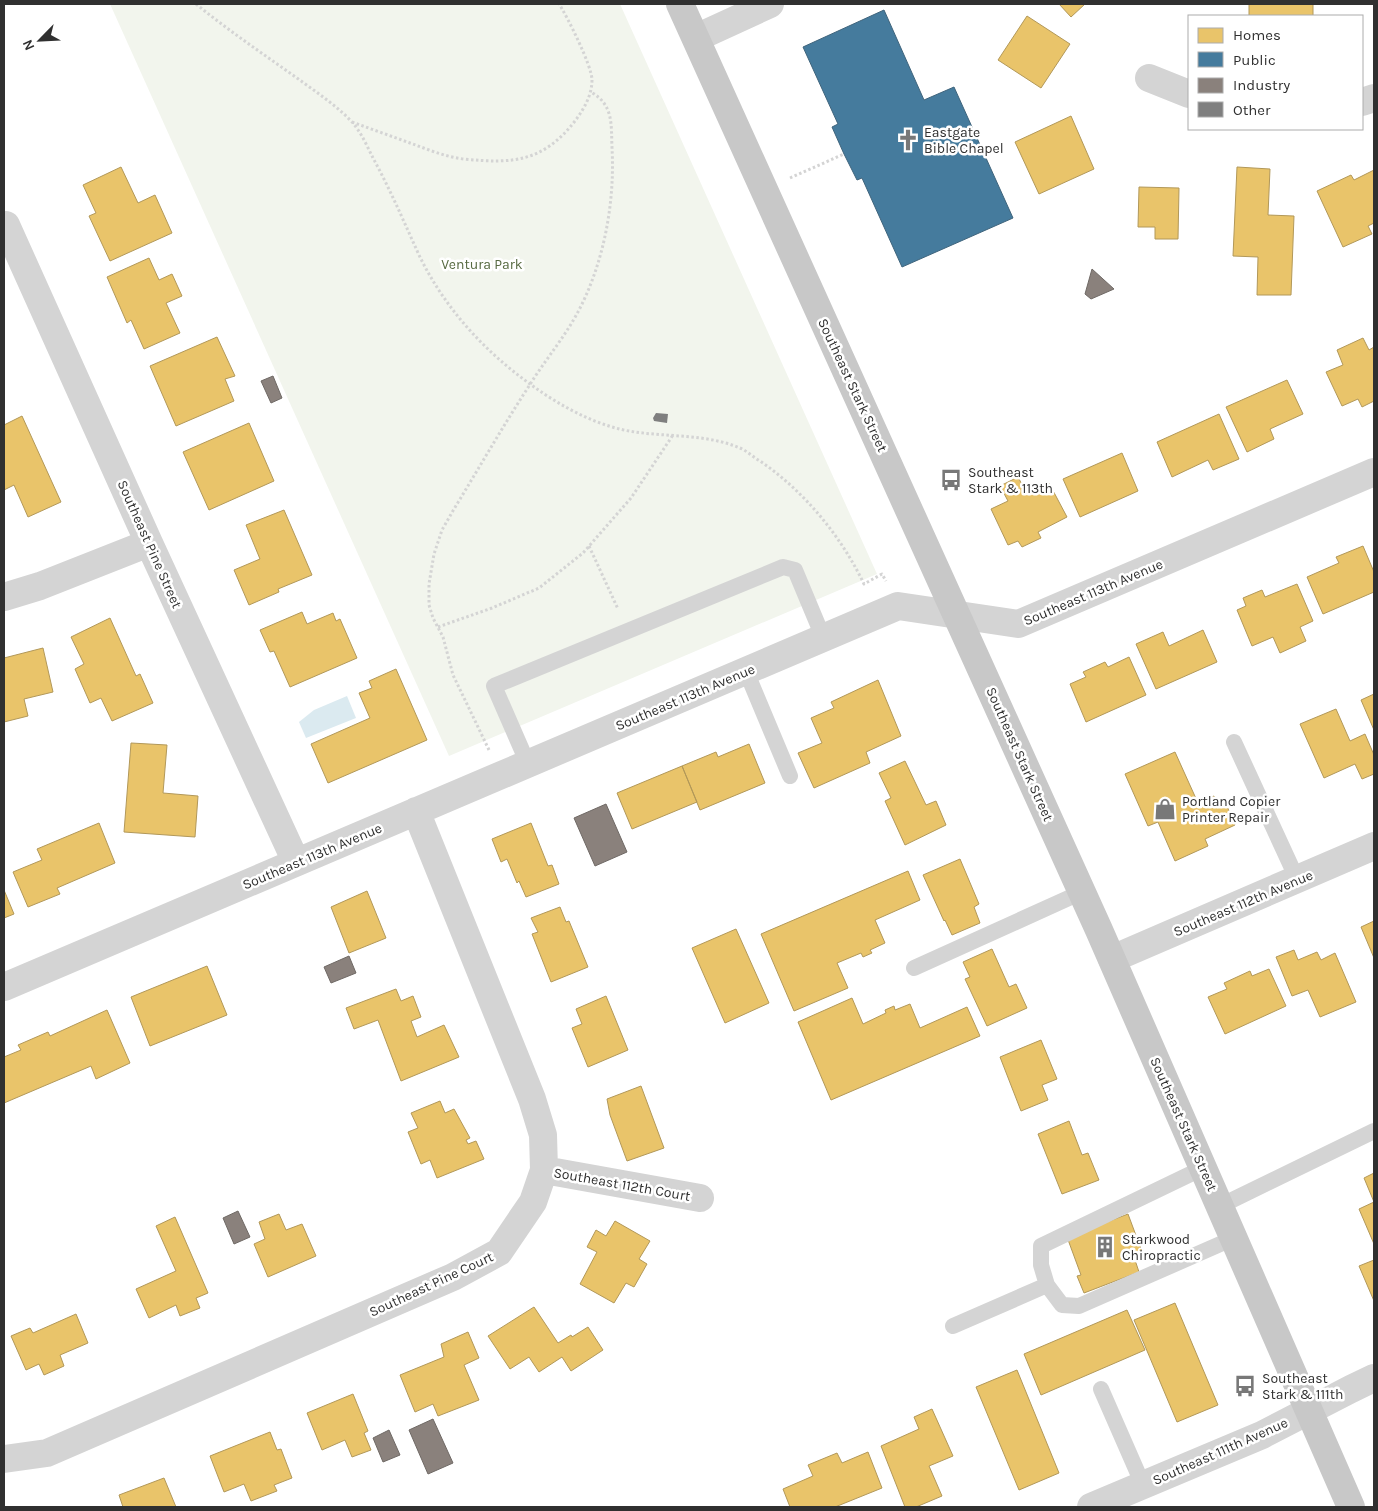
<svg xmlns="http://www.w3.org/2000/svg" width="1378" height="1511" font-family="Karla,sans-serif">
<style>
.green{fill:#f2f5ed}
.water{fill:#dbeaf0}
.homes{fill:#e9c46a;stroke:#b29859}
.public{fill:#457b9d;stroke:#3f647c}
.industry{fill:#8a817c;stroke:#6f6965}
.building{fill:#7f7f7f}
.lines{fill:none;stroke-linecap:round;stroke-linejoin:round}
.path{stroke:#d4d4d4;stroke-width:3;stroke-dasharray:2.5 2.5;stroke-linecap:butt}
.lane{stroke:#d4d4d4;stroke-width:16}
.street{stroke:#d4d4d4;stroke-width:28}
.primary{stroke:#c8c8c8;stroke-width:28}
.labels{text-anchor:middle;stroke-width:5;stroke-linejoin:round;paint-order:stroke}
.poi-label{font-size:14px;fill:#303030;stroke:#fff;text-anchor:start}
.park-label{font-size:14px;fill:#566940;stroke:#fff}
.street-label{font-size:14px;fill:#303030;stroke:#fff}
</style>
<rect width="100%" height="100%" fill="#fff"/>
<!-- green -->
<path class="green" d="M110 4H620L877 574 449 756Z"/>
<!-- water -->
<path class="water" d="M347 696 356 718 306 738 299 722 314 710Z"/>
<!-- homes -->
<path class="homes" d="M1059 4H1085L1071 17Z
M1249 4H1313V16H1249Z
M1027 16 1070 44 1041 88 998 60Z
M1071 116 1094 169 1039 194 1015 142Z
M121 167 138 203 155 195 172 233 110 261 89 216 96 213 83 185Z
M1237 167 1270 169 1268 215 1294 216 1291 295H1257L1258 257 1233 256Z
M1374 170V223L1368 226 1372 234 1343 247 1317 191 1351 175 1354 180Z
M1139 187 1179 188 1178 239H1155V227H1138Z
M149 258 159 280 172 274 182 296 166 303 180 333 144 349 131 320 127 323 107 277Z
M217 337 235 376 225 379 234 401 176 426 150 366Z
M1363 338 1369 350 1374 347V401L1362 407 1358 399 1342 406 1326 372 1343 365 1337 350Z
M1287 380 1303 414 1270 429 1274 439 1247 452 1226 407Z
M1219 414 1239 459 1213 470 1208 460 1172 477 1157 442Z
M22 416 61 502 28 517 14 485 4 490V425Z
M249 423 274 481 209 510 183 452Z
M1122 453 1138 491 1080 517 1063 479Z
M1018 477 1027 494 1049 483 1067 517 1038 532 1041 538 1022 547 1018 541 1008 545 991 509 1008 501 1000 486Z
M284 510 312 575 278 589 279 592 249 605 234 570 260 559 246 525Z
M1363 546 1374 572V592L1323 614 1307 577 1339 563 1336 557Z
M1297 584 1313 621 1300 627 1306 641 1280 653 1273 637 1252 646 1237 610 1246 606 1243 598 1262 590 1265 597Z
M302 612 307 624 333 613 336 621 340 619 357 658 290 687 274 651 270 652 260 630Z
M110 618 136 676 140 674 153 703 112 721 101 698 90 703 75 669 84 664 71 637Z
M1203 630 1217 662 1156 689 1136 644 1163 632 1169 646Z
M43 648 53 692 24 699 28 716 4 722V658Z
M1129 657 1146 695 1086 722 1070 684 1086 677 1083 672 1105 662 1108 667Z
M396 669 427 740 328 783 311 744 370 718 359 693 372 688 369 681Z
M878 680 901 736 866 752 870 763 814 788 798 753 822 743 811 718 834 708 831 702Z
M1374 694V730L1361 700Z
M1336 709 1350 741 1365 734 1374 755V774L1362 779 1355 764 1324 778 1300 724Z
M131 743 167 745 163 793 198 796 195 837 124 832Z
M749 744 765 783 700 810 682 766 716 752 718 757Z
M1175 752 1198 803 1214 796 1219 807 1226 804 1235 825 1205 839 1208 846 1175 861 1158 822 1148 826 1125 774Z
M905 761 926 805 936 801 946 825 905 845 885 801 891 798 879 773Z
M682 766 697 802 632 829 617 793Z
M99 823 115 863 57 888 60 894 28 907 13 872 42 860 37 849Z
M531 823 548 866 552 865 559 884 526 897 519 881 517 883 507 859 501 862 492 839Z
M960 859 979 904 974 907 980 923 952 935 945 920 944 921 923 875Z
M908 871 920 900 875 920 885 943 870 950 872 953 863 957 861 953 837 963 848 988 794 1011 761 934Z
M4 890 14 914 4 918Z
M367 891 386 938 349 953 331 907Z
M560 907 566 922 569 921 588 967 551 982 532 934 538 932 531 918Z
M1374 921V958L1361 927Z
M736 929 769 1003 725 1023 692 948Z
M992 949 1009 987 1016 984 1027 1008 987 1026 965 979 970 977 963 962Z
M1294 950 1298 960 1317 952 1321 960 1335 953 1356 1002 1320 1017 1308 990 1292 996 1276 957Z
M207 966 227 1015 150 1046 131 997Z
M1269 969 1286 1006 1225 1034 1208 997 1227 989 1224 983 1250 971 1252 976Z
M396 989 401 1001 413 996 421 1017 411 1021 417 1037 444 1025 459 1057 401 1081 378 1020 354 1029 346 1008Z
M606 996 628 1050 588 1067 572 1028 582 1024 576 1009Z
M852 998 863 1024 886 1013 885 1010 894 1006 895 1010 910 1004 920 1028 967 1007 980 1036 831 1100 798 1022Z
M107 1010 130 1063 96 1079 91 1066 4 1103V1057L21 1050 18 1045 48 1032 50 1036Z
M1041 1040 1057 1079 1042 1085 1048 1100 1021 1111 1000 1057Z
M641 1086 664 1148 627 1161 610 1115 607 1099Z
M440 1101 445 1113 454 1109 470 1138 466 1140 468 1144 476 1141 484 1159 437 1178 430 1160 421 1164 408 1132 418 1128 411 1113Z
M1069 1121 1082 1155 1088 1153 1099 1180 1062 1194 1038 1134Z
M1374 1173V1202L1364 1178Z
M1374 1202V1244L1359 1209Z
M279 1214 286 1230 302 1224 316 1256 268 1277 254 1244 265 1239 259 1222Z
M1128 1214 1144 1257 1135 1260 1139 1272 1084 1293 1077 1276 1081 1275 1067 1237Z
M175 1217 208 1293 196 1298 200 1308 180 1316 176 1305 149 1318 136 1289 176 1271 156 1226Z
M615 1221 650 1241 639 1259 647 1264 634 1287 626 1283 614 1303 580 1284 597 1252 587 1247 596 1230 606 1236Z
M1374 1260V1301L1359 1266Z
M1175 1303 1218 1405 1177 1422 1134 1320Z
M534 1307 558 1343 571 1335 572 1337 588 1327 603 1350 571 1371 562 1357 539 1372 529 1357 510 1369 488 1336Z
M1127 1310 1145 1350 1041 1395 1024 1354Z
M76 1314 88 1343 60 1355 64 1366 44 1375 39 1364 26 1370 11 1336 30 1328 33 1333Z
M468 1332 479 1358 464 1365 479 1400 438 1416 433 1404 415 1412 400 1375 444 1357 441 1344Z
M1017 1370 1059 1473 1019 1490 976 1387Z
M353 1394 368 1431 364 1433 371 1450 352 1457 345 1440 322 1450 307 1413Z
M932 1409 953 1456 929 1466 942 1496 916 1507H905L881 1446 919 1429 914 1417Z
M270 1432 277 1450 281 1449 292 1478 274 1485 277 1491 251 1501 244 1484 224 1492 210 1456Z
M868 1452 882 1488 835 1507H790L783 1489 813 1476 808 1465 837 1453 842 1463Z
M164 1478 176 1507H123L119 1495Z"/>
<!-- public -->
<path class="public" d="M884 10 924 100 954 87 1013 218 902 267 862 178 857 180 844 154 832 127 838 124 803 47Z"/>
<!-- industry -->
<path class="industry" d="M1092 269 1114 289 1091 299 1085 294Z
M273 376 282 398 271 403 261 381Z
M606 804 627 852 595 866 574 818Z
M349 956 356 973 331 983 324 967Z
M238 1211 250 1237 234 1244 223 1218Z
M433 1419 453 1463 428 1474 409 1430Z
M389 1430 400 1455 383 1462 373 1438Z"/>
<!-- building -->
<path class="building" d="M656 413 668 414 667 423 654 421 653 418Z"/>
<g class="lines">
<!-- path -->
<path class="path" d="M196 4C228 30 263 54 297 78 316 92 336 105 352 122 361 132 367 146 373 158 390 189 404 222 419 255 444 307 483 350 530 384 560 406 598 427 635 432 669 437 707 434 740 448 747 451 753 457 760 461 804 491 841 536 864 584L882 574 886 581
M352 122C371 129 391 136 410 143 427 149 445 157 464 159 513 164 543 162 575 121 584 109 592 95 592 80 592 66 567 16 559 4
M790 178 844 154
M589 546 618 609
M438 627 492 608 539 588 583 553 631 498 673 435
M489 750 453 675 443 637 433 618 429 605V584L434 554 442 530 454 509C479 468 503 426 529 386 545 360 565 337 579 310 604 262 615 202 612 148 611 125 614 105 591 92"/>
<!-- lane -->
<path class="lane" d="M746 671 790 776
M1234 742 1297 879
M528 764 494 686 783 567 795 570 823 637
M914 968 1082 892
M1220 1206 1374 1131
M1047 1285 1041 1265V1246L1203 1168
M953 1326 1047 1285 1062 1305 1079 1306 1234 1238
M1101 1389 1143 1485"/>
<!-- street -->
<path class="street" d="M696 38 770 4
M1149 78 1189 94
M1362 102 1374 98
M6 225 149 543 296 862
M4 597 40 586 149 543
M1112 959 1374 846
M4 987 898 606 1018 624 1374 472
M544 1170 700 1198
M4 1459 47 1453 453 1277 499 1252 533 1202 544 1170 543 1135 532 1099 416 811
M1091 1507 1262 1435 1351 1389 1374 1378"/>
<!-- primary -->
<path class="primary" d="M680 4 1099 930 1351 1507"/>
</g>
<!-- icons -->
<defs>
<g id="church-bare" transform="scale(1.725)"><path d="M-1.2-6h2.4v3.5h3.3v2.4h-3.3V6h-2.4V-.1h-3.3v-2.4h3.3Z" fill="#787878" stroke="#fff" stroke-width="2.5" paint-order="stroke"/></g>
<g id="bus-bare" transform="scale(1.725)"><path d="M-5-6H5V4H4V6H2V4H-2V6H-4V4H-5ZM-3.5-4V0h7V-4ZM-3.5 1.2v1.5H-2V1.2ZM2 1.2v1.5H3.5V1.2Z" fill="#787878" stroke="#fff" stroke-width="2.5" paint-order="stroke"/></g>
<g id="shop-bare" transform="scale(1.725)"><path d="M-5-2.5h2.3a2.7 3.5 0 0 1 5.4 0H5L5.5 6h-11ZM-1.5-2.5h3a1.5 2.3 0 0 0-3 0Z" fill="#787878" stroke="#fff" stroke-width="2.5" paint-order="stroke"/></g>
<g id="building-bare" transform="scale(1.725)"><path d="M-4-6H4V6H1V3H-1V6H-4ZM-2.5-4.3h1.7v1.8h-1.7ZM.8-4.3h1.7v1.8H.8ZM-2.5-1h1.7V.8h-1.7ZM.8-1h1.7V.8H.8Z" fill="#787878" stroke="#fff" stroke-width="2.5" paint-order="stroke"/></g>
</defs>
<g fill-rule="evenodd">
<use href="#church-bare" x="908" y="140"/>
<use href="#bus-bare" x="951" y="480"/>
<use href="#shop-bare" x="1165" y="809"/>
<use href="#building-bare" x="1105" y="1247"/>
<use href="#bus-bare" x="1245" y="1386"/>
</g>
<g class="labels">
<!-- poi labels -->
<g class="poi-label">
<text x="924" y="137">Eastgate<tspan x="924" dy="16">Bible Chapel</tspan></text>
<text x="968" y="477">Southeast<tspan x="968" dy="16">Stark &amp; 113th</tspan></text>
<text x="1182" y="806">Portland Copier<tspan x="1182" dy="16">Printer Repair</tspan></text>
<text x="1122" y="1244">Starkwood<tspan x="1122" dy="16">Chiropractic</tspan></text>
<text x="1262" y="1383">Southeast<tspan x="1262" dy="16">Stark &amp; 111th</tspan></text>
</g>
<!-- park labels -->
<g class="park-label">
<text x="482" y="269">Ventura Park</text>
</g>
<!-- street labels -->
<g class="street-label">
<text transform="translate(853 385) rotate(65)" y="5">Southeast Stark Street</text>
<text transform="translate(150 544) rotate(66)" y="5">Southeast Pine Street</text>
<text transform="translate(1093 592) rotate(-23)" y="5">Southeast 113th Avenue</text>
<text transform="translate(685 697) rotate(-23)" y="5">Southeast 113th Avenue</text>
<text transform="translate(1020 754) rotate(66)" y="5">Southeast Stark Street</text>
<text transform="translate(312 856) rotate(-23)" y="5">Southeast 113th Avenue</text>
<text transform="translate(1243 903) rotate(-23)" y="5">Southeast 112th Avenue</text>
<text transform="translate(1184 1124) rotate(66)" y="5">Southeast Stark Street</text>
<text transform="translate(622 1184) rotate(10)" y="5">Southeast 112th Court</text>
<text transform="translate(431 1284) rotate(-25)" y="5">Southeast Pine Court</text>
<text transform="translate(1220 1451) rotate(-24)" y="5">Southeast 111th Avenue</text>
</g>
</g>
<!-- border -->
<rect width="1378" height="1511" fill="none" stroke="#303030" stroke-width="10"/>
<!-- legend -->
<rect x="1188" y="15" width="175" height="115" fill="#ffffff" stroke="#acacac"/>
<rect x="1198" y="28" width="25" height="15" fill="#e9c46a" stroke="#acacac"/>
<text x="1233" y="40" font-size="15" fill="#303030">Homes</text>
<rect x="1198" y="52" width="25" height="15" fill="#457b9d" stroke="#acacac"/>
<text x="1233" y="65" font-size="15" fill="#303030">Public</text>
<rect x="1198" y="78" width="25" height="15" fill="#8a817c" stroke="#acacac"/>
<text x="1233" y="90" font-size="15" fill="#303030">Industry</text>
<rect x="1198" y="102" width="25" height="15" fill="#7f7f7f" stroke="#acacac"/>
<text x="1233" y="115" font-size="15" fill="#303030">Other</text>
<!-- north arrow -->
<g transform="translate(40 40) rotate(246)" stroke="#ffffff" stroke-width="4" paint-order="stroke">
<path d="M0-4L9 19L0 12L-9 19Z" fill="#303030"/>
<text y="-8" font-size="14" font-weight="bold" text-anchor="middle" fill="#303030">N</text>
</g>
</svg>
